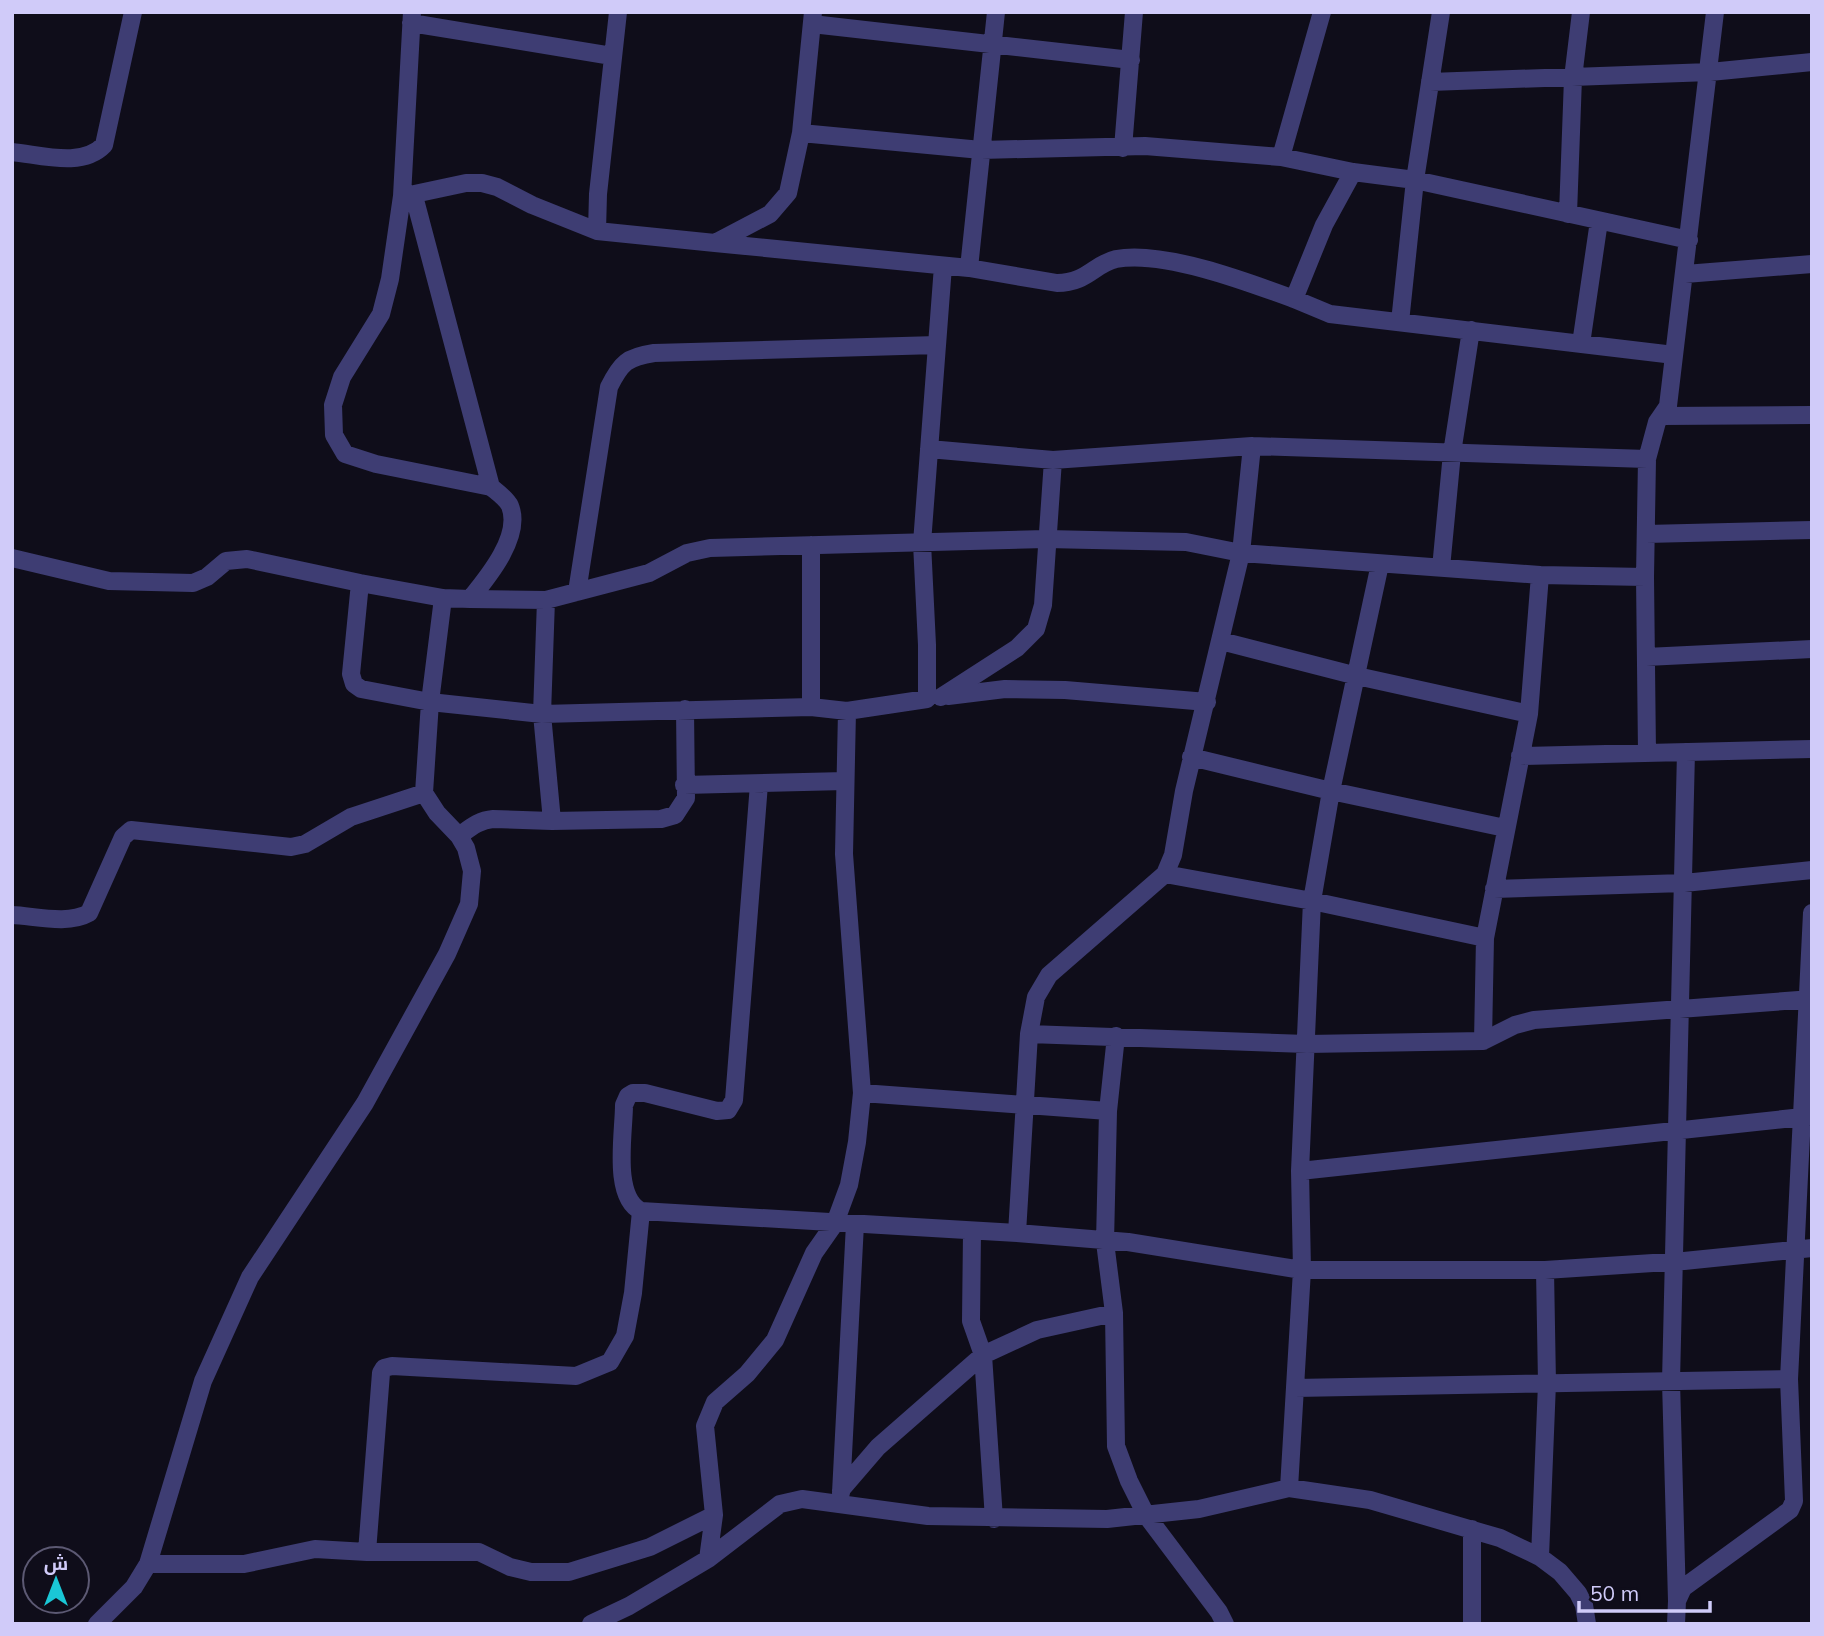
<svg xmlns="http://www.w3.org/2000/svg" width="1824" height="1636" font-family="Mulish,Cairo,sans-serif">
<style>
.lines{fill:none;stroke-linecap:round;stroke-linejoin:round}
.street{stroke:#3e3d73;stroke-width:18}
</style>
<rect width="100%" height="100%" fill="#0f0d1a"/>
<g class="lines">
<!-- street -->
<path class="street" d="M412 12 402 196 390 279 381 314 342 377 333 405 334 435 345 454 376 464 491 487
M411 23 612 56
M812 24 1131 60
M1430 82 1710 72 1812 62
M801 133 981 150 1145 146 1281 157 1353 172 1415 180 1689 240
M1123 148 1134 12
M12 152C42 155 82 168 104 145L133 12
M1281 157 1322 12
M405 196 466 183H482L497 187 532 205 597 231 715 243 770 214 788 193 801 133 813 12
M1568 214 1573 78 1581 12
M597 231 598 194 618 12
M715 243 969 268 1057 283C1087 283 1094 264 1116 259 1163 250 1248 282 1294 299L1324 225 1353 172
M969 268 996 12
M1685 274 1812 264
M1294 299 1330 314 1674 355
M1400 322 1415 180 1441 12
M1581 344 1599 221
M1662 416 1812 415
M929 449 1053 460 1252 446 1647 459
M1646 534 1812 530
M12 558 109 581 193 583 207 577 226 561 247 559 360 583 443 598 470 599C488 577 522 536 510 506 507 499 497 492 491 487L414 196
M1441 568 1452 453 1471 330
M360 583 351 674 354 684 361 689 430 702 542 714 811 707 847 711 927 699V645L922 543 943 266
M577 592 609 387C621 363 627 357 654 353L937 345
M470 599 546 600 649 573 687 553 710 548 1046 539 1186 542 1241 553 1540 575 1645 577
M546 600 542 714 552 821
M1221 641 1357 676 1529 714
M1646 657 1812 649
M948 696 1005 689 1065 690 1207 702
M941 697 1017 648 1036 629 1043 605 1053 460
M811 707V545
M1647 753 1645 577 1647 459 1657 422 1668 406 1715 12
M1520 756 1812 749
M1191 757 1331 791 1505 828
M684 785 845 781
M459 836C470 828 479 820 493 819L552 821 661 819 675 815 686 798 685 709
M1165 874 1312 901 1485 938
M1494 889 1684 883 1812 870
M12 915C35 916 68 925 89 913L123 837 131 830 291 847 305 844 351 817 424 793
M1029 1034 1307 1044 1483 1041 1515 1025 1534 1020 1812 999
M1116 1036 1108 1111 1105 1242 1114 1313 1116 1446 1129 1481 1146 1515 1219 1612 1225 1624
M1483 1041 1485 938 1529 714 1540 575
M862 1093 1108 1111
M1300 1171 1812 1116
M641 1211C612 1197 624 1133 624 1105L628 1096 633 1093H645L717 1111 728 1110 734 1100 759 784
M972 1232 971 1321 983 1355 994 1519
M1017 1233 1029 1034 1036 997 1049 975 1165 874 1173 855 1184 791 1241 553 1252 446
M1295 1388 1789 1379
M1289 1488 1302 1270 1300 1171 1312 901 1331 791 1380 564
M841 1490 878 1447 983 1355 1037 1330 1114 1313
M841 1493 855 1224
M367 1552 381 1373 384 1368 392 1366 576 1376 610 1362 625 1336 633 1293 641 1211 1017 1233 1128 1242 1302 1270H1545L1684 1261 1812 1248
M1540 1557 1547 1383 1545 1270
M708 1559 780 1504 802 1499 928 1516 1107 1519 1199 1509 1289 1488 1370 1500 1500 1538 1540 1557 1560 1572 1578 1593 1584 1605 1587 1624
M148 1564H244L315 1549 367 1552H479L510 1567 531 1572H569L650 1547 714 1515
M1677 1601 1671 1381 1686 752
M97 1624 134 1587 148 1564 203 1381 250 1277 365 1103 447 954 469 904 472 871 466 848 459 836 437 813 424 793 430 702 443 598
M591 1624 629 1606 708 1559 714 1515 705 1426 715 1402 747 1374 775 1340 814 1253 835 1223 849 1185 857 1142 862 1093 844 854 847 711
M1472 1624V1529
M1676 1624 1677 1601 1683 1588 1790 1510 1794 1501 1789 1379 1812 913"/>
</g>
<!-- border -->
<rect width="1824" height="1636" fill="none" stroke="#d0cbf9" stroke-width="28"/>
<!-- north arrow -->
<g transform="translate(56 1580)"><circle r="33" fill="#0f0d1a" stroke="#5c5973" stroke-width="2"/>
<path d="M0-5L12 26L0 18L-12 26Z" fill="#1ac7d6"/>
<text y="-10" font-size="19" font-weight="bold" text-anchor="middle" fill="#d0cbf9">ش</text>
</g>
<!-- scale -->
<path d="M1579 1601v10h131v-10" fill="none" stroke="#d0cbf9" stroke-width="3.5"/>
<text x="1590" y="1601" font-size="21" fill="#d0cbf9" stroke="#0f0d1a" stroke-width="5" paint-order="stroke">50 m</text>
</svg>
